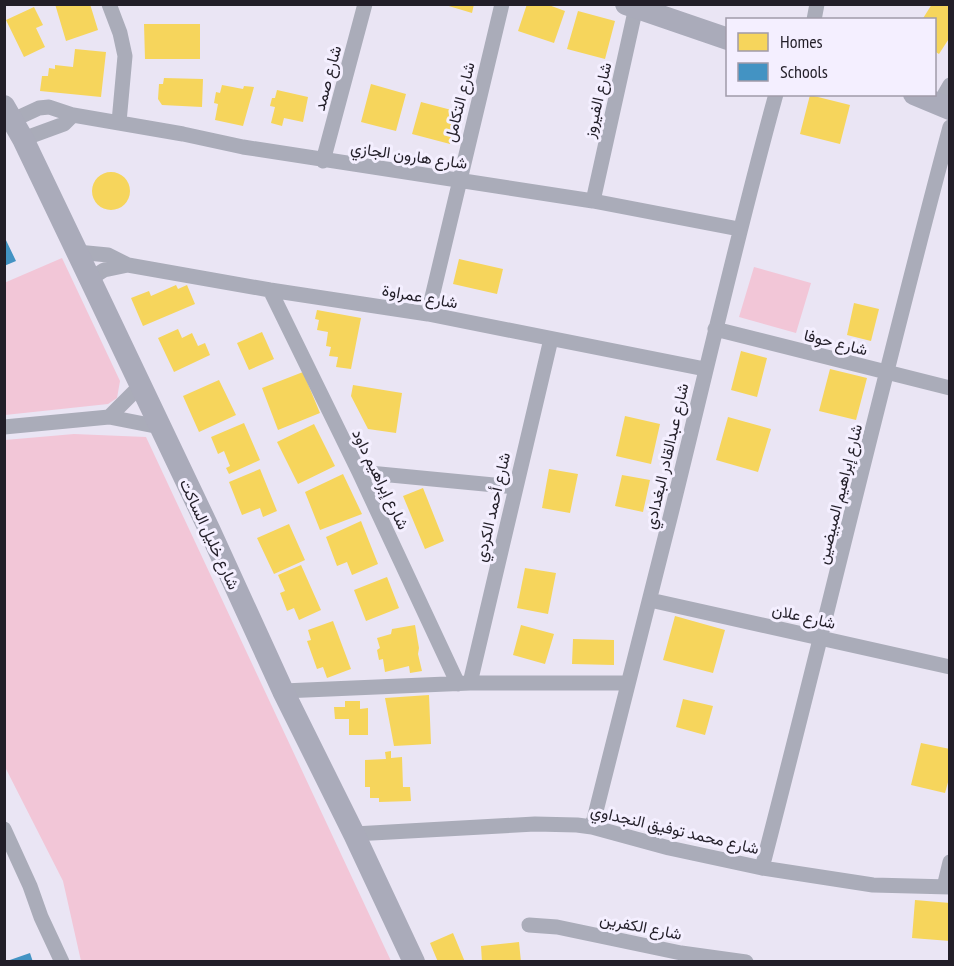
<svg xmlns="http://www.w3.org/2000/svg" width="954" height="966" font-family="'PT Sans Narrow',Vazirmatn,sans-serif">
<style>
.green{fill:#f2c6d7}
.homes{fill:#f6d55c}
.schools{fill:#4393c3}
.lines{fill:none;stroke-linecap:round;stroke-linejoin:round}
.street{stroke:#aaacb9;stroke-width:15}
.secondary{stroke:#aaabba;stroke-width:22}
.labels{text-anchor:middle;stroke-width:6;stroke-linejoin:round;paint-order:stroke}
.street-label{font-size:16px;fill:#221e28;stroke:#f4efff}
</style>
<rect width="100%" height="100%" fill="#eae5f4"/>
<!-- green -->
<path class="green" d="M62 258 120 381 117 398 108 404 5 415 4 283Z
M754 267 811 283 796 333 739 317Z
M74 434 146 437 391 961H81L63 881 5 767V440Z"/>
<!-- homes -->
<path class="homes" d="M55 4H90L98 30 66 41Z
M442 4H474L472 13Z
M527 4H546L565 11 554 43 518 31Z
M932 4H950V37L939 54 934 51V20H922Z
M34 7 43 25 36 28 45 47 24 57 6 20Z
M578 11 615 21 605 59 567 49Z
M144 24H200V59H145Z
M75 49 106 52 101 97 40 91 42 76H48L49 68 55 69V65L73 67Z
M164 78 203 79 202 107 162 105 158 99 159 84H163Z
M371 84 406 94 396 131 361 122Z
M222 85 243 89 244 86 254 87 243 126 215 120 218 104 214 103 216 92 220 93Z
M277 90 308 97 303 122 284 118 282 126 271 123 275 107 270 106 272 98H275Z
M810 95 850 105 840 144 800 134Z
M421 102 459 112 450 144 412 134Z
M92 191a19 19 0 1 1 38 0a19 19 0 1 1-38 0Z
M459 259 503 269 497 294 453 284Z
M176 285 178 289 187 285 195 304 143 326 131 298 149 291 151 296Z
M854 303 879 309 871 341 847 335Z
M317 310 361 318 351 369 336 367 338 357 329 356 331 347 326 346 328 332 317 330 319 320 315 319Z
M178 329 182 338 192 333 198 346 205 343 210 355 174 372 158 338Z
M262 332 274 359 249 370 237 343Z
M741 351 767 358 757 397 731 390Z
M830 369 867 378 856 420 819 411Z
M303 372 320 413 278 430 262 388Z
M219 380 236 415 199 432 183 396Z
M353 385 402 393 396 433 368 429 351 396Z
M625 416 660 424 651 464 616 456Z
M728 417 771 429 758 472 716 460Z
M244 423 260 460 229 474 226 468 230 466 224 451 218 454 211 437Z
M314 424 335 466 298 484 277 442Z
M260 469 277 511 263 517 260 508 242 515 229 482Z
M549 469 578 474 570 513 542 508Z
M343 474 362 514 320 530 305 492Z
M622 475 650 480 643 512 615 506Z
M423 488 444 541 425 549 403 496Z
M361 521 378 564 352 575 347 562 337 566 326 537Z
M289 524 305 560 274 574 257 538Z
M301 565 321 610 299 620 294 608 287 611 280 593 285 591 278 575Z
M525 568 556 573 548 614 517 608Z
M387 577 399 608 366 621 354 590Z
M675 616 725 630 713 673 663 660Z
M333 621 351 669 327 678 323 667 317 669 307 641 311 640 308 630Z
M415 625 419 648 418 654 422 671 410 673 409 666 385 672 383 659 379 660 377 650 380 648 377 638 391 634 392 629Z
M521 625 554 634 545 664 513 655Z
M573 639 614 640V665L572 664Z
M429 695 431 744 394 746 385 698Z
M683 699 713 706 705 735 676 727Z
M345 701H360V709L368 708V735H349V719H335L334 707H345Z
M921 743 950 749V775L945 793 911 785Z
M391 751V758L402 757 403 787H410L411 801 379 802V798H370V787H365V760L386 759 385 752Z
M915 900 950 903V941L912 938Z
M453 933 465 962H438L430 943Z
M519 942 521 962H482L481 946Z"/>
<!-- schools -->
<path class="schools" d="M4 236 16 261 4 266Z
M30 953 33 962H8L7 961Z"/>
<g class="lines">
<!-- street -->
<path class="street" d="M109 4 120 33 125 56 119 122
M814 20 817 4
M939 104 950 85
M13 120 39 108 49 107 73 115 183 134 243 147 593 201 739 229
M23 139 64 124 73 115
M323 161 365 4
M593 201 636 7
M77 252 108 255 128 265
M90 279 104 270 128 265 270 290 428 314 705 369
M270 290 359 472 458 684
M428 314 502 4
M715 329 950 388
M109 417 140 386
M4 427 109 417 160 427
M359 472 515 487
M650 600 950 667
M470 683 551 339
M283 691 470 683H627
M592 827C617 724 645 621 670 518 705 377 737 235 776 94
M4 829 30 886 41 917 62 962
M354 834 535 824 577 825 592 827 669 848 762 868 873 885 950 887
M762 868C826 622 884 373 950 127
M944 887 950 862
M529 925 557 927 681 953 746 962"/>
<!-- secondary -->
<path class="secondary" d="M626 4 728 39
M914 94 950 109
M4 106 23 139 90 279 209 529 283 691 354 834 414 962"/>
</g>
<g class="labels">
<!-- street labels -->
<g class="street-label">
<text transform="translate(327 78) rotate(-75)" y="6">شارع صمد</text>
<text transform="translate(597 100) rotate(-77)" y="6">شارع الفيروز</text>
<text transform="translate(459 102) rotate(-76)" y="6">شارع التكامل</text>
<text transform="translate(409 155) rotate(8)" y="6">شارع هارون الجازي</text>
<text transform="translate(420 296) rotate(10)" y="6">شارع عمراوة</text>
<text transform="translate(836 342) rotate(14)" y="6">شارع حوفا</text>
<text transform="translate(666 456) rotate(-77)" y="6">شارع عبدالقادر البغدادي</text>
<text transform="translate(381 479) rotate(64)" y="6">شارع إبراهيم داود</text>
<text transform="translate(839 494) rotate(-76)" y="6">شارع إبراهيم المبيضين</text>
<text transform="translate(492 507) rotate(-77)" y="6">شارع أحمد الكردي</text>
<text transform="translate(210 534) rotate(65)" y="6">شارع خليل الساكت</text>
<text transform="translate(804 616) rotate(13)" y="6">شارع علان</text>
<text transform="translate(675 829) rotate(13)" y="6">شارع محمد توفيق النجداوي</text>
<text transform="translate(641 926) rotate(11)" y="6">شارع الكفرين</text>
</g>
</g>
<!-- border -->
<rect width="954" height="966" fill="none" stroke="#221e28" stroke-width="12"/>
<!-- legend -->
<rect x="726" y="18" width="210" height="78" fill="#f4efff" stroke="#a09ba9" stroke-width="1.5"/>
<rect x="738" y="33" width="30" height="18" fill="#f6d55c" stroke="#a09ba9" stroke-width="1.5"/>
<text x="780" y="48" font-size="18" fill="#221e28">Homes</text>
<rect x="738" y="63" width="30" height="18" fill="#4393c3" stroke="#a09ba9" stroke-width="1.5"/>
<text x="780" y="78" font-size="18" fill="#221e28">Schools</text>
</svg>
